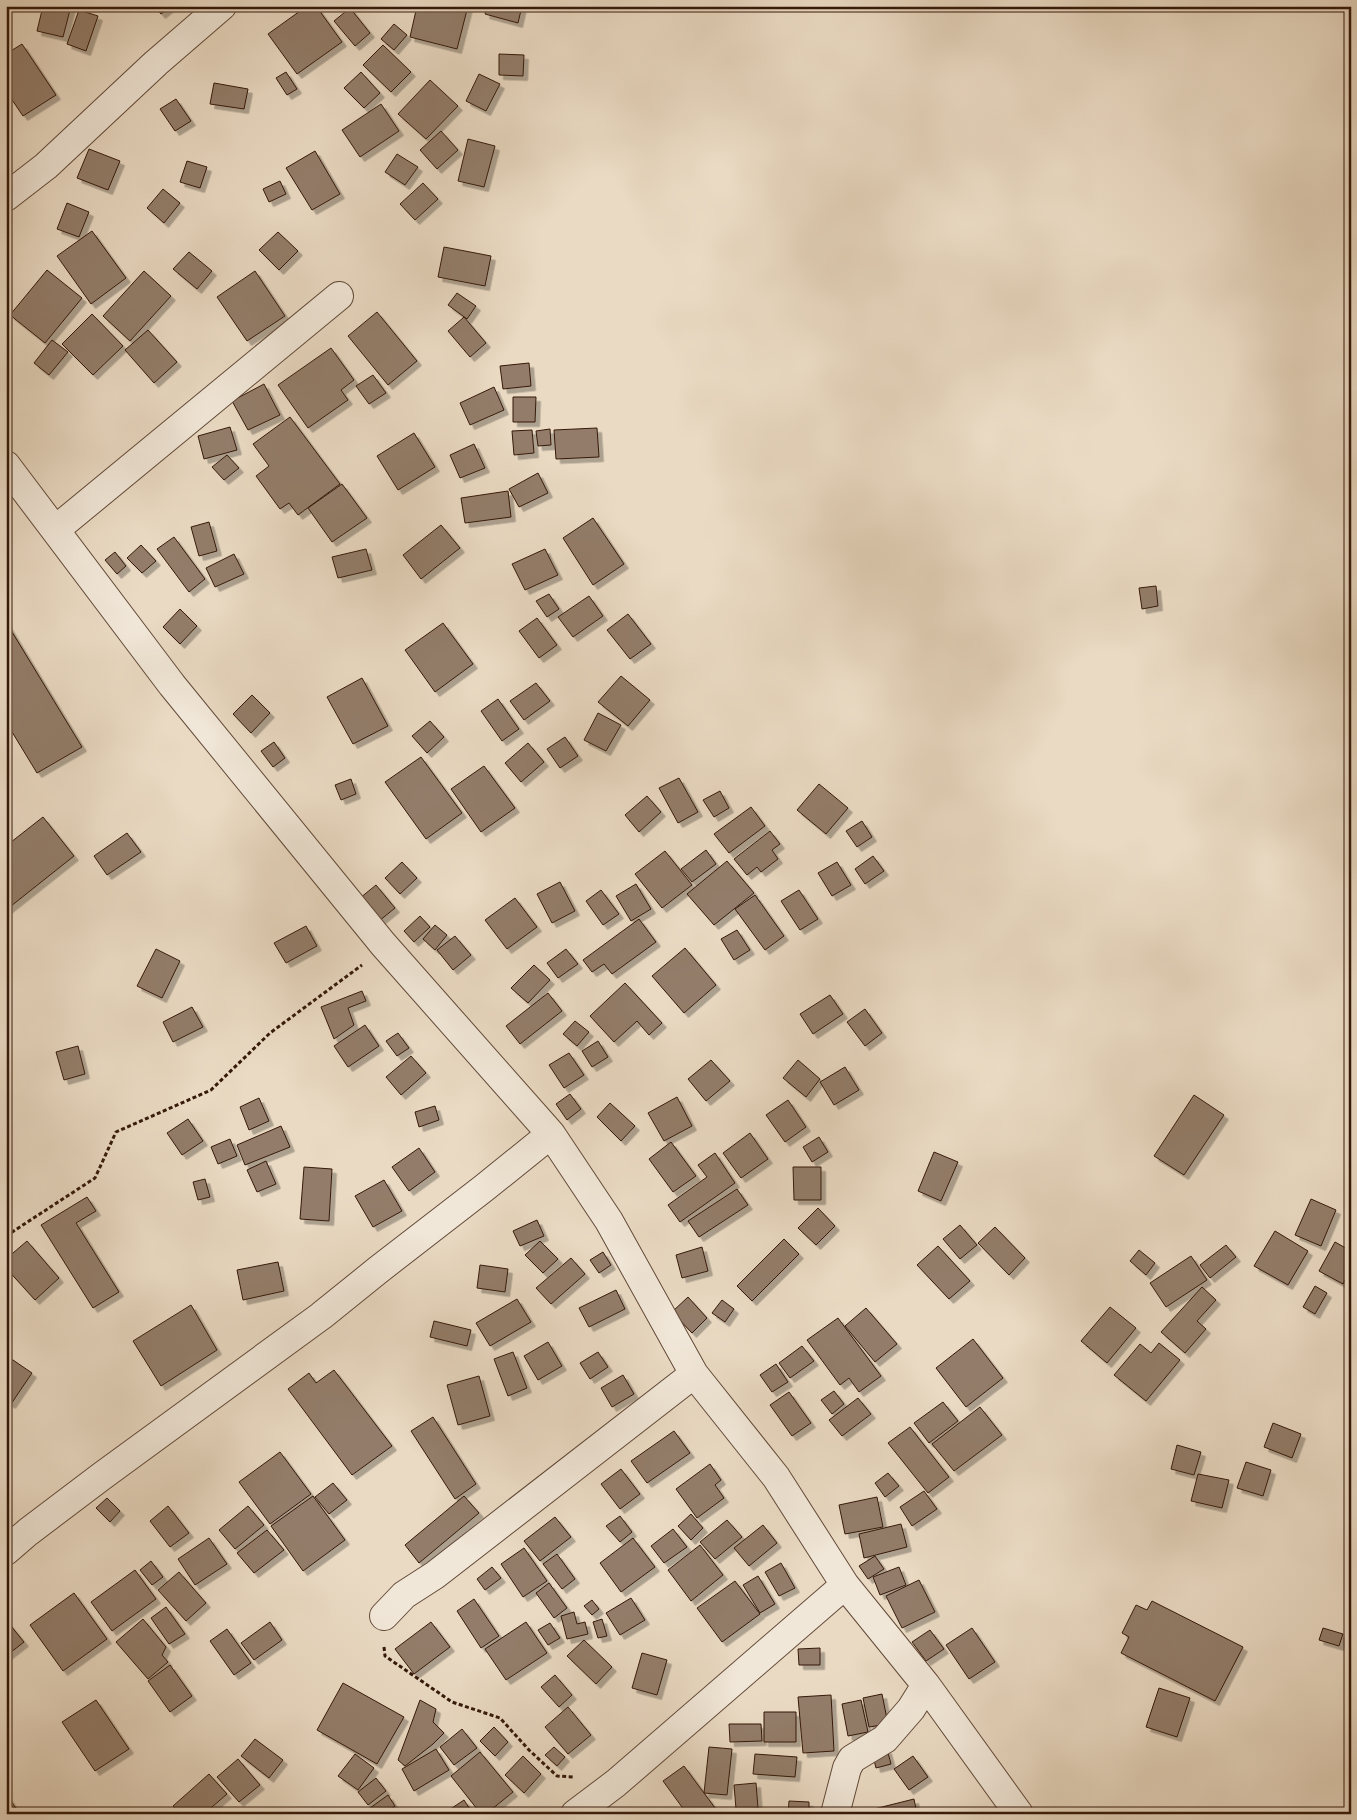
<svg xmlns="http://www.w3.org/2000/svg" width="1357" height="1820" font-family="'IM FELL DW Pica',serif">
<style>
.building{fill:#937d6a;stroke:#35190a;filter:url(#shadow)}
.lines{fill:none;stroke-linecap:round;stroke-linejoin:round}
.street-casing{stroke:#624938;stroke-width:30}
.path{stroke:#35190a;stroke-width:3;stroke-dasharray:4 2.5;stroke-linecap:butt}
.street{stroke:#f1e7d8;stroke-width:28}
</style>
<defs>
<filter id="shadow"><feDropShadow dx="4.5" dy="4.5" stdDeviation="0" flood-color="#0004"/></filter>
</defs>
<rect width="100%" height="100%" fill="#eadac3"/>
<filter id="stains"><feTurbulence type="fractalNoise" baseFrequency=".004" numOctaves="4"/><feColorMatrix values="0 0 0 0 .2 0 0 0 0 .09 0 0 0 0 .02 0 0 0 .5 -.17"/></filter>
<radialGradient id="worn" r=".72"><stop offset=".6" stop-color="#630" stop-opacity="0"/><stop offset="1" stop-color="#630" stop-opacity=".3"/></radialGradient>
<!-- building -->
<path class="building" d="M43 6H71L63 37 37 31Z
M154 6H171L161 14Z
M307 6H316L342 42 297 74 268 34Z
M417 6H468L457 49 410 37Z
M487 6H522L518 23 485 14Z
M350 8 370 33 355 46 334 21Z
M79 10 98 16 86 51 67 44Z
M394 24 407 35 394 50 381 39Z
M22 44 56 95 23 116 6 91V54Z
M383 45 411 72 391 92 363 65Z
M499 54 524 55 523 76 499 75Z
M286 72 297 89 287 95 276 78Z
M361 72 380 93 364 108 344 88Z
M479 74 500 84 486 111 466 101Z
M430 80 458 106 426 139 398 114Z
M214 83 248 89 244 109 210 104Z
M176 99 191 121 175 131 160 109Z
M381 104 399 131 360 157 342 130Z
M441 131 458 150 437 169 420 150Z
M468 139 495 146 484 187 458 181Z
M89 149 120 161 108 190 77 178Z
M315 151 340 194 312 210 286 168Z
M397 154 418 167 405 185 385 172Z
M187 161 207 167 200 188 180 182Z
M280 181 286 194 269 202 263 189Z
M423 183 438 199 415 220 400 204Z
M163 189 180 203 164 223 147 208Z
M67 203 89 212 79 237 57 229Z
M92 231 126 278 91 304 57 256Z
M278 232 298 251 279 270 259 250Z
M444 247 491 256 485 286 438 277Z
M189 252 212 271 197 289 173 269Z
M47 270 82 298 45 343 10 315Z
M144 271 171 296 130 341 103 316Z
M255 271 285 316 247 341 217 297Z
M457 293 476 306 467 319 448 305Z
M377 312 417 361 388 385 348 336Z
M92 314 123 346 93 375 62 344Z
M464 317 486 343 470 357 448 331Z
M148 330 177 362 154 383 125 350Z
M52 340 68 352 49 375 34 363Z
M331 348 354 380 341 390 348 400 308 428 278 385Z
M529 363 531 386 503 389 500 366Z
M373 375 386 393 369 404 356 386Z
M264 384 280 415 248 430 232 401Z
M494 387 504 410 470 425 460 403Z
M513 397H536L535 422H513Z
M290 417 340 484 298 515 289 503 280 509 256 476 269 466 253 444Z
M230 427 237 450 204 459 198 436Z
M597 428 599 457 556 459 554 430Z
M550 429 551 445 538 446 536 431Z
M532 430 534 453 514 455 512 431Z
M414 433 435 467 398 490 377 456Z
M474 444 485 468 460 478 450 455Z
M227 455 239 468 224 480 212 467Z
M538 473 548 493 519 507 509 489Z
M342 484 367 518 332 542 308 508Z
M508 491 511 517 465 523 461 498Z
M593 518 624 564 593 585 563 538Z
M209 522 217 551 199 556 191 527Z
M441 525 460 548 421 579 403 555Z
M174 537 205 579 189 592 157 549Z
M141 545 156 561 142 573 127 558Z
M366 549 372 570 338 578 332 557Z
M545 549 558 575 525 590 512 564Z
M115 552 126 566 117 574 105 560Z
M234 554 244 574 215 587 206 568Z
M1156 586 1158 606 1142 609 1139 588Z
M549 594 559 609 547 617 536 601Z
M589 596 603 616 573 637 558 617Z
M180 609 197 626 180 644 163 627Z
M628 614 651 644 630 659 607 630Z
M537 618 557 645 539 658 519 631Z
M6 622 82 747 37 773 6 722Z
M443 623 473 664 435 692 405 650Z
M621 676 650 700 628 726 598 702Z
M362 678 388 726 353 744 327 697Z
M536 683 550 701 524 720 510 701Z
M252 695 270 713 251 733 233 714Z
M498 699 519 729 502 741 481 711Z
M598 713 621 725 606 751 584 740Z
M430 721 444 737 427 753 412 736Z
M565 737 578 756 560 768 547 749Z
M274 742 285 758 273 767 261 751Z
M528 743 544 762 521 782 505 763Z
M421 757 462 813 426 839 385 782Z
M484 766 515 808 481 832 451 789Z
M679 778 698 812 678 823 659 788Z
M351 779 356 794 341 800 335 785Z
M819 784 848 808 826 834 797 810Z
M720 791 729 808 714 817 703 800Z
M647 796 661 812 639 832 625 815Z
M751 807 765 826 729 853 714 834Z
M43 817 74 856 6 910V846Z
M862 821 872 837 857 847 846 831Z
M770 831 780 844 772 850 778 859 761 872 757 867 747 875 734 859Z
M127 833 141 852 107 875 94 856Z
M706 850 716 864 692 882 681 869Z
M665 851 692 885 662 908 635 874Z
M873 856 884 871 865 884 855 869Z
M727 861 754 893 714 925 687 894Z
M402 862 417 878 400 894 385 878Z
M837 862 851 885 832 896 818 873Z
M560 882 575 911 552 923 537 894Z
M636 884 651 909 631 921 616 896Z
M376 885 395 908 379 921 360 898Z
M601 890 619 914 603 925 586 901Z
M799 890 818 919 800 930 781 901Z
M755 895 784 936 765 950 735 909Z
M515 898 537 927 507 949 485 920Z
M420 916 430 927 414 942 404 931Z
M639 919 656 942 612 974 604 964 592 972 583 960Z
M435 925 447 935 435 950 423 939Z
M306 926 317 946 286 963 274 943Z
M737 930 750 950 734 960 721 939Z
M455 936 471 955 453 970 437 950Z
M685 948 716 985 684 1013 652 976Z
M156 949 180 961 162 998 137 986Z
M566 949 578 964 558 978 547 963Z
M534 965 550 980 528 1003 511 988Z
M625 983 662 1023 649 1035 637 1021 614 1042 590 1016Z
M362 991 366 1001 348 1008 354 1025 334 1039 321 1007Z
M548 993 562 1011 520 1044 506 1026Z
M830 995 843 1014 813 1034 800 1014Z
M192 1007 203 1027 173 1042 163 1022Z
M865 1009 882 1033 865 1046 847 1022Z
M575 1021 589 1032 577 1046 563 1034Z
M365 1025 379 1046 348 1067 334 1046Z
M398 1033 409 1048 397 1056 386 1041Z
M598 1041 608 1057 592 1067 582 1051Z
M78 1046 85 1074 64 1080 56 1052Z
M569 1053 584 1075 564 1088 549 1065Z
M411 1056 426 1073 401 1095 386 1077Z
M711 1060 730 1081 706 1101 688 1079Z
M798 1060 820 1079 806 1097 783 1078Z
M845 1067 859 1090 834 1105 820 1082Z
M570 1094 581 1109 567 1120 556 1104Z
M1194 1095 1224 1115 1184 1175 1154 1156Z
M677 1097 692 1126 664 1141 648 1113Z
M259 1098 269 1121 249 1130 240 1107Z
M788 1100 806 1127 785 1142 766 1115Z
M610 1103 635 1126 621 1141 597 1117Z
M435 1106 439 1120 419 1127 415 1112Z
M188 1119 203 1141 182 1155 167 1133Z
M281 1126 290 1147 245 1165 237 1145Z
M750 1133 768 1159 741 1178 723 1153Z
M819 1137 828 1152 812 1162 803 1147Z
M230 1139 237 1156 218 1164 211 1147Z
M671 1142 696 1176 673 1192 649 1159Z
M419 1148 435 1172 409 1191 392 1167Z
M934 1152 958 1162 941 1201 918 1191Z
M715 1153 735 1183 680 1222 668 1205 707 1177 698 1165Z
M266 1161 276 1184 257 1192 247 1170Z
M304 1167 332 1169 329 1221 300 1219Z
M793 1167H821V1200H794Z
M205 1179 210 1197 198 1200 193 1182Z
M384 1180 402 1211 373 1227 355 1196Z
M737 1189 748 1205 699 1237 688 1221Z
M87 1197 96 1211 76 1223 119 1292 93 1308 41 1225Z
M1311 1199 1336 1210 1321 1246 1295 1235Z
M818 1208 835 1226 816 1245 798 1228Z
M537 1220 544 1236 520 1246 513 1231Z
M960 1225 977 1245 960 1259 943 1239Z
M995 1227 1025 1258 1009 1275 978 1243Z
M1275 1231 1308 1251 1288 1285 1254 1266Z
M784 1239 799 1254 752 1301 737 1286Z
M27 1241 59 1278 35 1300 6 1268V1259Z
M540 1241 558 1259 543 1273 525 1255Z
M1335 1242 1351 1251V1269L1343 1284 1319 1271Z
M1226 1245 1236 1257 1210 1278 1200 1265Z
M938 1246 970 1281 949 1299 917 1265Z
M702 1247 708 1271 682 1278 676 1255Z
M1139 1250 1155 1263 1146 1275 1130 1261Z
M603 1252 611 1265 599 1273 590 1260Z
M1191 1256 1207 1280 1166 1307 1150 1283Z
M571 1258 585 1274 551 1304 536 1288Z
M278 1262 284 1291 243 1300 237 1270Z
M480 1265 508 1269 505 1292 477 1288Z
M1315 1286 1327 1293 1315 1314 1303 1307Z
M1202 1287 1216 1300 1197 1321 1206 1329 1185 1353 1161 1332Z
M616 1290 625 1309 589 1327 579 1308Z
M688 1297 707 1318 692 1333 672 1312Z
M517 1299 531 1322 490 1346 476 1323Z
M722 1300 734 1309 725 1322 712 1313Z
M191 1305 217 1350 161 1386 133 1341Z
M1110 1307 1136 1328 1107 1363 1081 1341Z
M866 1308 897 1344 875 1362 845 1326Z
M838 1318 881 1376 859 1392 849 1378 840 1385 807 1340Z
M434 1321 471 1330 467 1346 430 1337Z
M973 1339 1003 1378 966 1407 936 1368Z
M548 1342 562 1366 538 1380 524 1356Z
M1159 1343 1180 1360 1146 1401 1114 1375 1140 1344 1151 1353Z
M802 1346 814 1361 790 1378 779 1363Z
M513 1352 527 1388 508 1396 494 1359Z
M598 1352 608 1367 590 1379 580 1363Z
M10 1358 32 1373 11 1404 6 1401V1363Z
M776 1364 788 1382 772 1392 760 1375Z
M334 1370 392 1446 352 1475 288 1389 309 1373 316 1383Z
M623 1375 634 1394 612 1407 601 1388Z
M479 1376 490 1416 458 1425 447 1385Z
M834 1391 844 1404 832 1414 821 1400Z
M789 1392 811 1423 792 1436 770 1405Z
M858 1398 871 1414 842 1436 829 1420Z
M943 1402 958 1421 929 1443 914 1423Z
M980 1407 1002 1435 954 1471 932 1444Z
M433 1417 476 1484 455 1499 411 1431Z
M1273 1423 1301 1434 1292 1458 1264 1447Z
M910 1427 949 1477 928 1493 888 1443Z
M674 1431 690 1453 647 1483 631 1461Z
M1177 1445 1201 1452 1194 1475 1171 1469Z
M280 1452 311 1494 270 1524 239 1482Z
M1246 1462 1271 1470 1263 1496 1237 1488Z
M710 1464 721 1480 715 1485 724 1498 697 1518 676 1489Z
M621 1469 640 1494 620 1509 601 1484Z
M888 1473 899 1486 885 1497 875 1483Z
M1198 1474 1229 1480 1222 1508 1191 1501Z
M333 1483 347 1500 329 1514 315 1497Z
M924 1491 937 1509 912 1526 900 1507Z
M313 1496 345 1540 303 1571 271 1526Z
M464 1496 479 1513 419 1563 405 1545Z
M877 1497 883 1527 845 1534 839 1505Z
M107 1498 120 1511 110 1522 96 1508Z
M168 1506 189 1533 170 1547 150 1521Z
M248 1506 264 1525 235 1549 219 1530Z
M691 1514 703 1528 691 1540 678 1526Z
M620 1516 632 1532 620 1542 606 1526Z
M555 1517 571 1537 540 1561 524 1541Z
M727 1520 742 1537 715 1559 700 1542Z
M901 1524 907 1547 864 1558 859 1534Z
M763 1525 777 1543 749 1566 734 1548Z
M673 1529 687 1547 664 1563 651 1546Z
M267 1530 284 1550 254 1573 237 1553Z
M209 1538 227 1564 195 1585 178 1559Z
M633 1538 655 1567 621 1592 600 1563Z
M700 1545 723 1575 691 1601 668 1570Z
M524 1548 547 1581 523 1597 501 1564Z
M557 1554 575 1579 562 1589 543 1564Z
M875 1556 884 1569 868 1579 859 1566Z
M151 1561 163 1577 152 1585 140 1570Z
M781 1563 795 1588 779 1596 765 1572Z
M492 1567 501 1578 485 1590 477 1579Z
M899 1567 906 1585 880 1595 873 1577Z
M135 1570 156 1599 112 1631 91 1602Z
M179 1572 206 1603 186 1621 158 1590Z
M758 1576 775 1604 760 1613 743 1585Z
M919 1580 935 1612 902 1628 886 1596Z
M735 1581 760 1614 722 1642 697 1608Z
M549 1583 567 1608 554 1618 536 1593Z
M74 1593 107 1639 63 1671 30 1625Z
M631 1598 645 1620 620 1635 606 1613Z
M474 1599 499 1636 481 1648 457 1611Z
M592 1600 599 1609 592 1615 584 1606Z
M1152 1601 1243 1647 1215 1701 1121 1653 1129 1637 1122 1633 1136 1605 1147 1610Z
M166 1607 185 1634 169 1644 151 1618Z
M574 1612 577 1624 585 1622 588 1634 567 1639 561 1616Z
M143 1619 166 1647 162 1655 168 1662 148 1679 116 1642Z
M602 1619 607 1636 598 1638 593 1622Z
M6 1620 24 1642 6 1656Z
M270 1622 282 1640 254 1660 241 1643Z
M431 1622 450 1647 414 1674 395 1649Z
M526 1622 547 1653 506 1680 485 1649Z
M550 1623 560 1638 548 1645 538 1630Z
M972 1628 995 1662 969 1679 946 1645Z
M1323 1628 1343 1634 1339 1646 1319 1640Z
M227 1629 251 1663 234 1675 210 1641Z
M930 1630 944 1649 926 1661 912 1642Z
M584 1640 612 1667 596 1684 567 1656Z
M820 1648V1665H799L798 1649Z
M642 1653 667 1660 657 1695 632 1688Z
M170 1665 192 1696 170 1712 148 1681Z
M555 1675 572 1695 559 1707 541 1687Z
M343 1683 404 1717 377 1764 317 1730Z
M1159 1688 1190 1698 1177 1737 1146 1727Z
M882 1694 888 1724 869 1727 863 1698Z
M831 1695 834 1751 803 1753 798 1697Z
M96 1700 129 1749 95 1771 62 1722Z
M420 1700 436 1709 433 1722 444 1733 433 1744 405 1766 398 1760Z
M861 1700 868 1732 848 1736 842 1704Z
M568 1707 591 1735 568 1754 545 1727Z
M764 1712H796V1742H764Z
M729 1724H761L762 1741 730 1742Z
M494 1727 508 1742 495 1756 480 1741Z
M462 1729 477 1748 454 1765 440 1747Z
M255 1739 283 1760 269 1778 241 1756Z
M554 1747 565 1757 557 1766 545 1755Z
M709 1747 732 1749 727 1795 704 1793Z
M436 1749 449 1770 414 1791 402 1769Z
M887 1749 891 1764 876 1768 872 1752Z
M480 1752 513 1792 486 1814H481L451 1776Z
M355 1754 374 1768 358 1790 338 1776Z
M755 1754 797 1757 795 1777 753 1774Z
M523 1756 541 1774 524 1793 505 1775Z
M913 1756 928 1777 909 1790 894 1769Z
M238 1759 260 1785 239 1802 217 1777Z
M684 1766 718 1812 716 1814H687L663 1781Z
M209 1774 227 1794 204 1814H180L173 1806Z
M376 1778 386 1791 368 1805 358 1792Z
M756 1783 758 1808 736 1809 734 1785Z
M6 1794 20 1814H6Z
M388 1795 395 1806 384 1814H375L370 1808Z
M914 1799 917 1814H867L866 1811Z
M464 1800 473 1814H447L446 1812Z
M789 1801 809 1802V1814H788Z
M275 1809 280 1814H269Z
M404 1809 407 1814H397Z"/>
<g class="lines">
<!-- street casing -->
<g class="street-casing">
<path id="street" d="M6 197 46 166 156 63 222 6
M6 465 172 685 383 944 551 1134 609 1221 694 1374 776 1477 845 1585 926 1685 1019 1814
M55 530 339 296
M6 1551 28 1532 102 1476 321 1316 378 1270 484 1188 551 1134
M384 1616 404 1595 435 1575 694 1374
M575 1814 616 1783 845 1585
M835 1814 847 1768 852 1759 885 1739 911 1709 926 1685"/>
</g>
<!-- path -->
<path class="path" d="M6 1236 95 1178 116 1132 211 1090 270 1033 362 965
M384 1647 385 1656 452 1702 500 1718 529 1750 557 1776 573 1777"/>
<!-- street -->
<use href="#street" class="street"/>
</g>
<!-- margin -->
<rect width="1357" height="1820" fill="none" stroke="#eadac3" stroke-width="25"/>
<rect x="8" y="8" width="1342" height="1805" fill="none" stroke="#35190a" stroke-width="2.5"/>
<rect x="12" y="12" width="1332" height="1795" fill="none" stroke="#35190a"/>
<rect width="100%" height="100%" filter="url(#stains)"/>
<rect width="100%" height="100%" fill="url(#worn)"/>
</svg>
